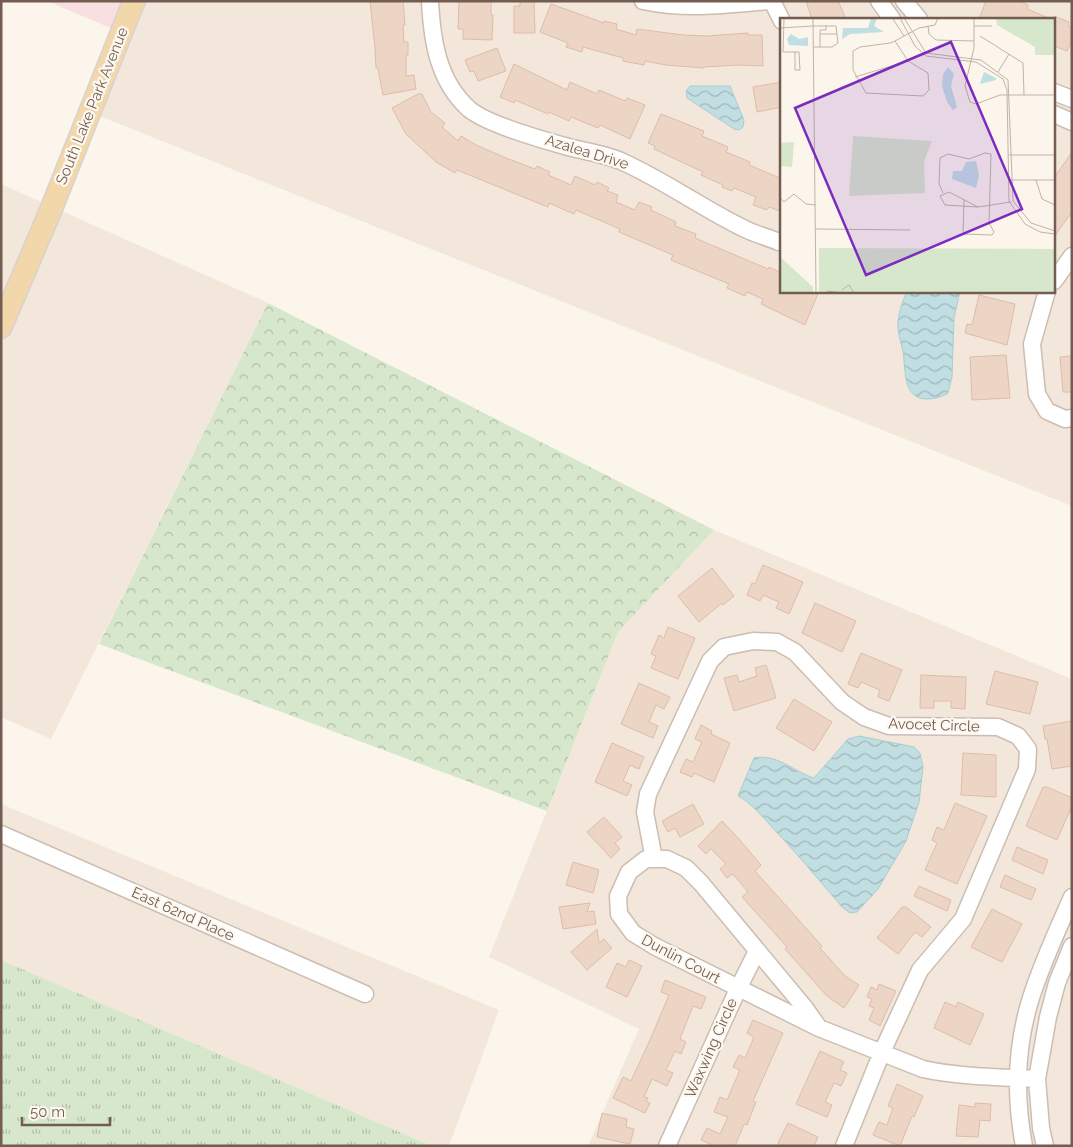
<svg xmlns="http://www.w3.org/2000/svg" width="1073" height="1147" font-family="Raleway,sans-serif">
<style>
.residential{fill:#f2e7da;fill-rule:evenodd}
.medical{fill:#f7dfe2}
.grass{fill:url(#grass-tufts)}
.forest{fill:url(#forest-crowns)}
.water{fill:url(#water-waves);stroke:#a8cdd3}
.building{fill:#edd5c6;stroke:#debca8}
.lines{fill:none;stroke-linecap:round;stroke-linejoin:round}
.minor-casing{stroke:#ccbdb2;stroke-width:19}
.major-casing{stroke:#d8d2ce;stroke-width:24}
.minor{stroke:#fff;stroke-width:16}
.major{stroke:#f2d7ab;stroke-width:21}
.labels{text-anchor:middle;stroke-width:4.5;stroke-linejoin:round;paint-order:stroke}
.street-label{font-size:15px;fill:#735d50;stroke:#fdf9f1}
.inset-road{fill:none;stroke:#c1b3a8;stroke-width:1}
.view{fill:#7b2cbf;fill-opacity:0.15;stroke:#7b2cbf;stroke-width:2.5}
.inset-edge{fill:none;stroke:#735d50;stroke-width:2.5}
</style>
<defs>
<pattern id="grass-tufts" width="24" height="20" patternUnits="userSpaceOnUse" patternTransform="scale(1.25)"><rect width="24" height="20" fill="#d6e7cb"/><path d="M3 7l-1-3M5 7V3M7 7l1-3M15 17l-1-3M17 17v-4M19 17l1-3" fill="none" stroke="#b2bea7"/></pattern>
<pattern id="forest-crowns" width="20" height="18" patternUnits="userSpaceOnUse" patternTransform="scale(1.25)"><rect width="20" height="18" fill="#d6e7cb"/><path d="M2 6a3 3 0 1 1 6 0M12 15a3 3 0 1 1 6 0" fill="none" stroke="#b2bea7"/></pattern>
<pattern id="water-waves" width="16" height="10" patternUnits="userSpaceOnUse" patternTransform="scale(1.25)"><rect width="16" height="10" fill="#c1dee3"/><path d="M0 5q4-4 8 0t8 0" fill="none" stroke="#a1b7ba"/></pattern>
</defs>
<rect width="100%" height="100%" fill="#fbf5eb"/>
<!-- residential -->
<path class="residential" d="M144 1H1072V506L97 115ZM782 19H1054V291H782Z
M1 184 268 303 51 739 1 717Z
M714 530 1072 679V1146H588L639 1029 489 957 618 632Z
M1 804 499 1010 449 1146H432L1 960Z"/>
<!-- medical -->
<path class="medical" d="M47 1H124L113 29Z"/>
<!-- grass -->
<path class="grass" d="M1 960 432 1146H1Z"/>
<!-- forest -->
<path class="forest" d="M268 303 714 530 618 632 547 811 99 644Z"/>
<!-- water -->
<path class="water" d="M690 86H730L744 120 743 127 739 130 734 129 687 98 686 91Z
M907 291H960L954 318 952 377 948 393C941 397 935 399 926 399 902 398 906 369 903 352 901 340 897 334 898 321 899 311 903 301 907 291Z
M859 736 914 747 920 753 923 767 919 802 906 841 878 889 857 912 850 913 842 907C818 879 795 851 770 825 761 815 750 802 738 796L754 758C777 753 794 772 814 778L848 739Z"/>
<!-- building -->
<path class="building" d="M370 1H403L405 25H403L404 42H408V55H406V76L414 75 416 89 383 95 378 68H376L375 48Z
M459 1H491V15H493L492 40 463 39V29H458Z
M520 1H534L535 33H514V6H520Z
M806 1H838L846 19H812Z
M986 1H1019L1028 5 1027 9 1051 19H979Z
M551 4 604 23V21L617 24 616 29 636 35 637 29 683 35 707 36 748 33V35H762L763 66 737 65 704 67V68L666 65 645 61 644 65 623 61V58L583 47 582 52 566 47 568 43 540 32Z
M1054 16 1069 22 1068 26 1072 28V41L1067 51 1054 46Z
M497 48 506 71 478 81 474 71 470 72 465 60Z
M514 64 567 90 570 82 597 94 599 90 625 101 627 98 645 105 630 139 600 125 598 128 571 117 569 121 549 112 548 114 515 100 514 103 500 97Z
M782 82V107L757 112 753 87Z
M418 94H422L431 112 445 123 442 127 458 141 461 136 476 145 506 158 535 169 537 166 550 172 548 175 571 185 575 176 595 185 597 182 609 188 607 191 618 195 616 202 635 210 639 202 652 207 651 210 676 222 675 226 696 234 695 238 768 269 769 267 782 273V291H819L805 325 761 304 763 299 747 292 745 296 727 288 729 284 671 260 673 255 619 232 620 229 576 210 574 214 549 203 548 207 457 170 455 173 436 162 406 134 392 108Z
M661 114 704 131 702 136 728 147 726 152 750 162 749 165 782 179V212L769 207 767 210 753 205 756 197 734 188 732 191 722 187 723 185 701 175 703 172 654 149 655 146 648 143Z
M1072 152V212L1054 237V178Z
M979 295 1015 304 1007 345 965 333 967 324 972 325Z
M1006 355 1010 398 972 400 970 357Z
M1072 356V392H1063L1060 357Z
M763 565 803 582 789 614 776 608 779 602 763 595 760 601 747 595 752 583 755 584Z
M712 568 734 596 723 605 722 603 699 622 678 596Z
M815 603 856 621 842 652 802 633Z
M668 627 695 638 678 679 651 668 656 656 651 654 659 635 664 638Z
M861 653 902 670 889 701 878 697 880 690 861 682 858 688 848 684Z
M766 665 776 698 734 711 724 678 737 675 739 682 757 676 755 668Z
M995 671 1038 682 1030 714 986 704Z
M921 675 966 677 965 709 951 708V701H934V708H920Z
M639 683 670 697 664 709 656 705 649 722 658 726 653 738 621 724Z
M794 699 832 722 814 751 776 728Z
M1072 721V766L1052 769 1047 739H1045L1043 726Z
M701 725 712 731 711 734 730 743 714 782 694 773 692 777 680 772 686 759 693 762 702 742 695 739Z
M612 743 644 757 639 769 630 765 623 781 632 785 627 796 595 782Z
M963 753 996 755V797L961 795Z
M1043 787H1047L1072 798V806L1057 840 1026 826Z
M955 803 987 816 957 884 925 870 937 843 932 840 937 827 944 830Z
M693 804 704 824 680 837 675 828 668 832 662 821Z
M604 817 622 837 615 843 620 849 611 858 587 832Z
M722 821 738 838 761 865 755 871 822 946 820 948 845 976 859 985 844 1008 827 996 785 949 787 947 742 897 748 892 733 874 727 878 720 869 726 864 711 849 706 854 698 846Z
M1017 847 1048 860 1043 874 1012 860Z
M573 862 599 870 593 893 566 885Z
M1005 875 1036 889 1031 900 1000 887Z
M919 886 951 900 947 911 914 896Z
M590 903 587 912 594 911 596 924 563 929 559 907Z
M902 907H906L931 927 922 937 915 932 898 954 877 938Z
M992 909 1022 924 1002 962 971 947Z
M597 929 599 943 604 939 612 948 587 970 571 952Z
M629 960 642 966 627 997 606 987 617 963 626 967Z
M665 980 706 997 701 1009 693 1006 680 1039 686 1042 681 1054 675 1051 666 1070 673 1073 667 1086 652 1079 644 1097 648 1098 646 1101 650 1103 645 1113 613 1098 623 1077 631 1081 650 1040 669 995 661 992Z
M879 984 896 991 880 1026 869 1020 874 1008 869 1006 872 999 867 997 871 987 877 990Z
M945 1002 956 1007 958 1002 984 1014 970 1045 934 1028Z
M753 1020 783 1033 753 1101 756 1102 747 1125 744 1124 735 1146H715L701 1140 707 1128 720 1134 728 1117 714 1112 720 1097 727 1100 740 1070 733 1067 739 1055 745 1058 754 1037 747 1033Z
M820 1051 844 1062 840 1070 847 1073 841 1086 834 1083 825 1102 832 1105 827 1117 796 1104Z
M897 1084 923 1096 914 1117 912 1116 900 1146 873 1135 879 1122 887 1125 893 1108 888 1106Z
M975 1103 991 1104 990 1121 980 1120 978 1137 956 1136 959 1105 975 1107Z
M602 1113 627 1119 626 1127 634 1129 630 1144 597 1137Z
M788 1123 818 1137 814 1146H783L778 1143Z"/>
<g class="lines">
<!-- minor casing -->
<g class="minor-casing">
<path id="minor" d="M430 1C432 41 438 81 469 109 488 125 546 141 572 148 589 152 608 155 623 162 665 181 702 208 743 228 754 234 767 237 779 242L782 241
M643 1C685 10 726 5 768 1
M772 1 782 21
M879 1 892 19
M904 1 919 19
M1054 92 1072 99
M1054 114 1072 122
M1054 281 1072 256
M1047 291 1032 344 1037 394 1047 411 1065 419 1072 418
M1 834 365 994
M654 859 645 812 648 794 710 661 724 647 753 641 777 642 795 652 842 702 864 717 889 726 998 727 1018 736 1028 749 1027 769 963 919 920 970 882 1052 844 1146
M819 1028 654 946 633 933 619 914 618 896 629 872 646 859H667L686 868 701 883 805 1008 819 1028 923 1069C960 1077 999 1077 1037 1079
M667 1146 738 989 757 951
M1024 1146C1015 1098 1016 1047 1030 1001 1041 965 1057 931 1072 897
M1045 1146 1041 1128 1037 1079 1048 1017 1057 983 1072 946"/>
</g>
<!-- major casing -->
<g class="major-casing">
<path id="major" d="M1 327 50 212 134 1"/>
</g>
<!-- minor -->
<use href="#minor" class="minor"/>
<!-- major -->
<use href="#major" class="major"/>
</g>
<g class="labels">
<!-- street labels -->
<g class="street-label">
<text transform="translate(92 106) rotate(-68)" y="5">South Lake Park Avenue</text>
<text transform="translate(587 152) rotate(17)" y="5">Azalea Drive</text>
<text transform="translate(934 725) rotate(2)" y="5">Avocet Circle</text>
<text transform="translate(183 914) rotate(24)" y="5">East 62nd Place</text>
<text transform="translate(681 959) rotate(28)" y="5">Dunlin Court</text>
<text transform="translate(711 1048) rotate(-66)" y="5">Waxwing Circle</text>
</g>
</g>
<!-- overview -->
<g transform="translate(780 18)">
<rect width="275" height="275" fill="#fbf5eb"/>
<path d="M39 230 275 231V275H39Z" fill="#d6e7cb"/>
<path d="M216 0H275V37H255V29L217 7ZM73 118 152 123 144 144 145 175 69 178ZM14 124 12 149 0 148V125ZM0 239 33 269V275H0Z" fill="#d6e7cb"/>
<path d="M91 0H97L94 8 104 14 70 16 62 21 63 10H88ZM11 16 19 21 28 19V28L9 27 7 21ZM168 49 174 56 171 68 177 89 173 92 167 84 162 68 163 56ZM204 54 216 60V62L200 66ZM196 143 199 157 196 170 172 161 173 153H182L186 144Z" fill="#c1dee3"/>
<path class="inset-road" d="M4 0 3 34H19L20 52H15V34M33 0 36 275M120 0 135 28 146 38 196 44 223 61 227 72 229 183 245 206 260 214 275 216M124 0 146 35 201 42 228 62 233 183 251 205 275 213M194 0V30L185 68 190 84 196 86 220 77H275M113 1 124 18M33 8H56L58 25 52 29H34M148 8 149 16 156 22 194 23M194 8H212M0 10 33 8M40 16H57M200 18 243 45 244 77M115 23 128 43 148 55 149 72 143 78 86 75 73 52V33L80 29 110 25 115 23 124 18 139 10 155 7 158 0M40 29V12H46V7M218 54 229 36M75 59 128 43M229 137H275M229 162H275M256 162 262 181 275 187M163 175 159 166 160 140 168 136 189 141 205 135 211 136 209 205 214 214 212 217 183 216 184 182M0 180 4 184 14 176 26 186 36 187M198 189 165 187 160 178 169 174 198 189 231 184M36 211 130 212M62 272 69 267 74 275M47 273 64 275"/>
<path class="view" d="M171 24 242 191 86 257 15 90Z"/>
<rect width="275" height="275" class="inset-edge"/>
</g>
<!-- border -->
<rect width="1073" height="1147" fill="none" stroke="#735d50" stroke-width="5"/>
<!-- scale -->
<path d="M22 1117v8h88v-8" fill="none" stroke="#735d50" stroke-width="2.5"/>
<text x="30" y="1117" font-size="15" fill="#735d50" stroke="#fdf9f1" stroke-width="4" paint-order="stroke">50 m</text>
</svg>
